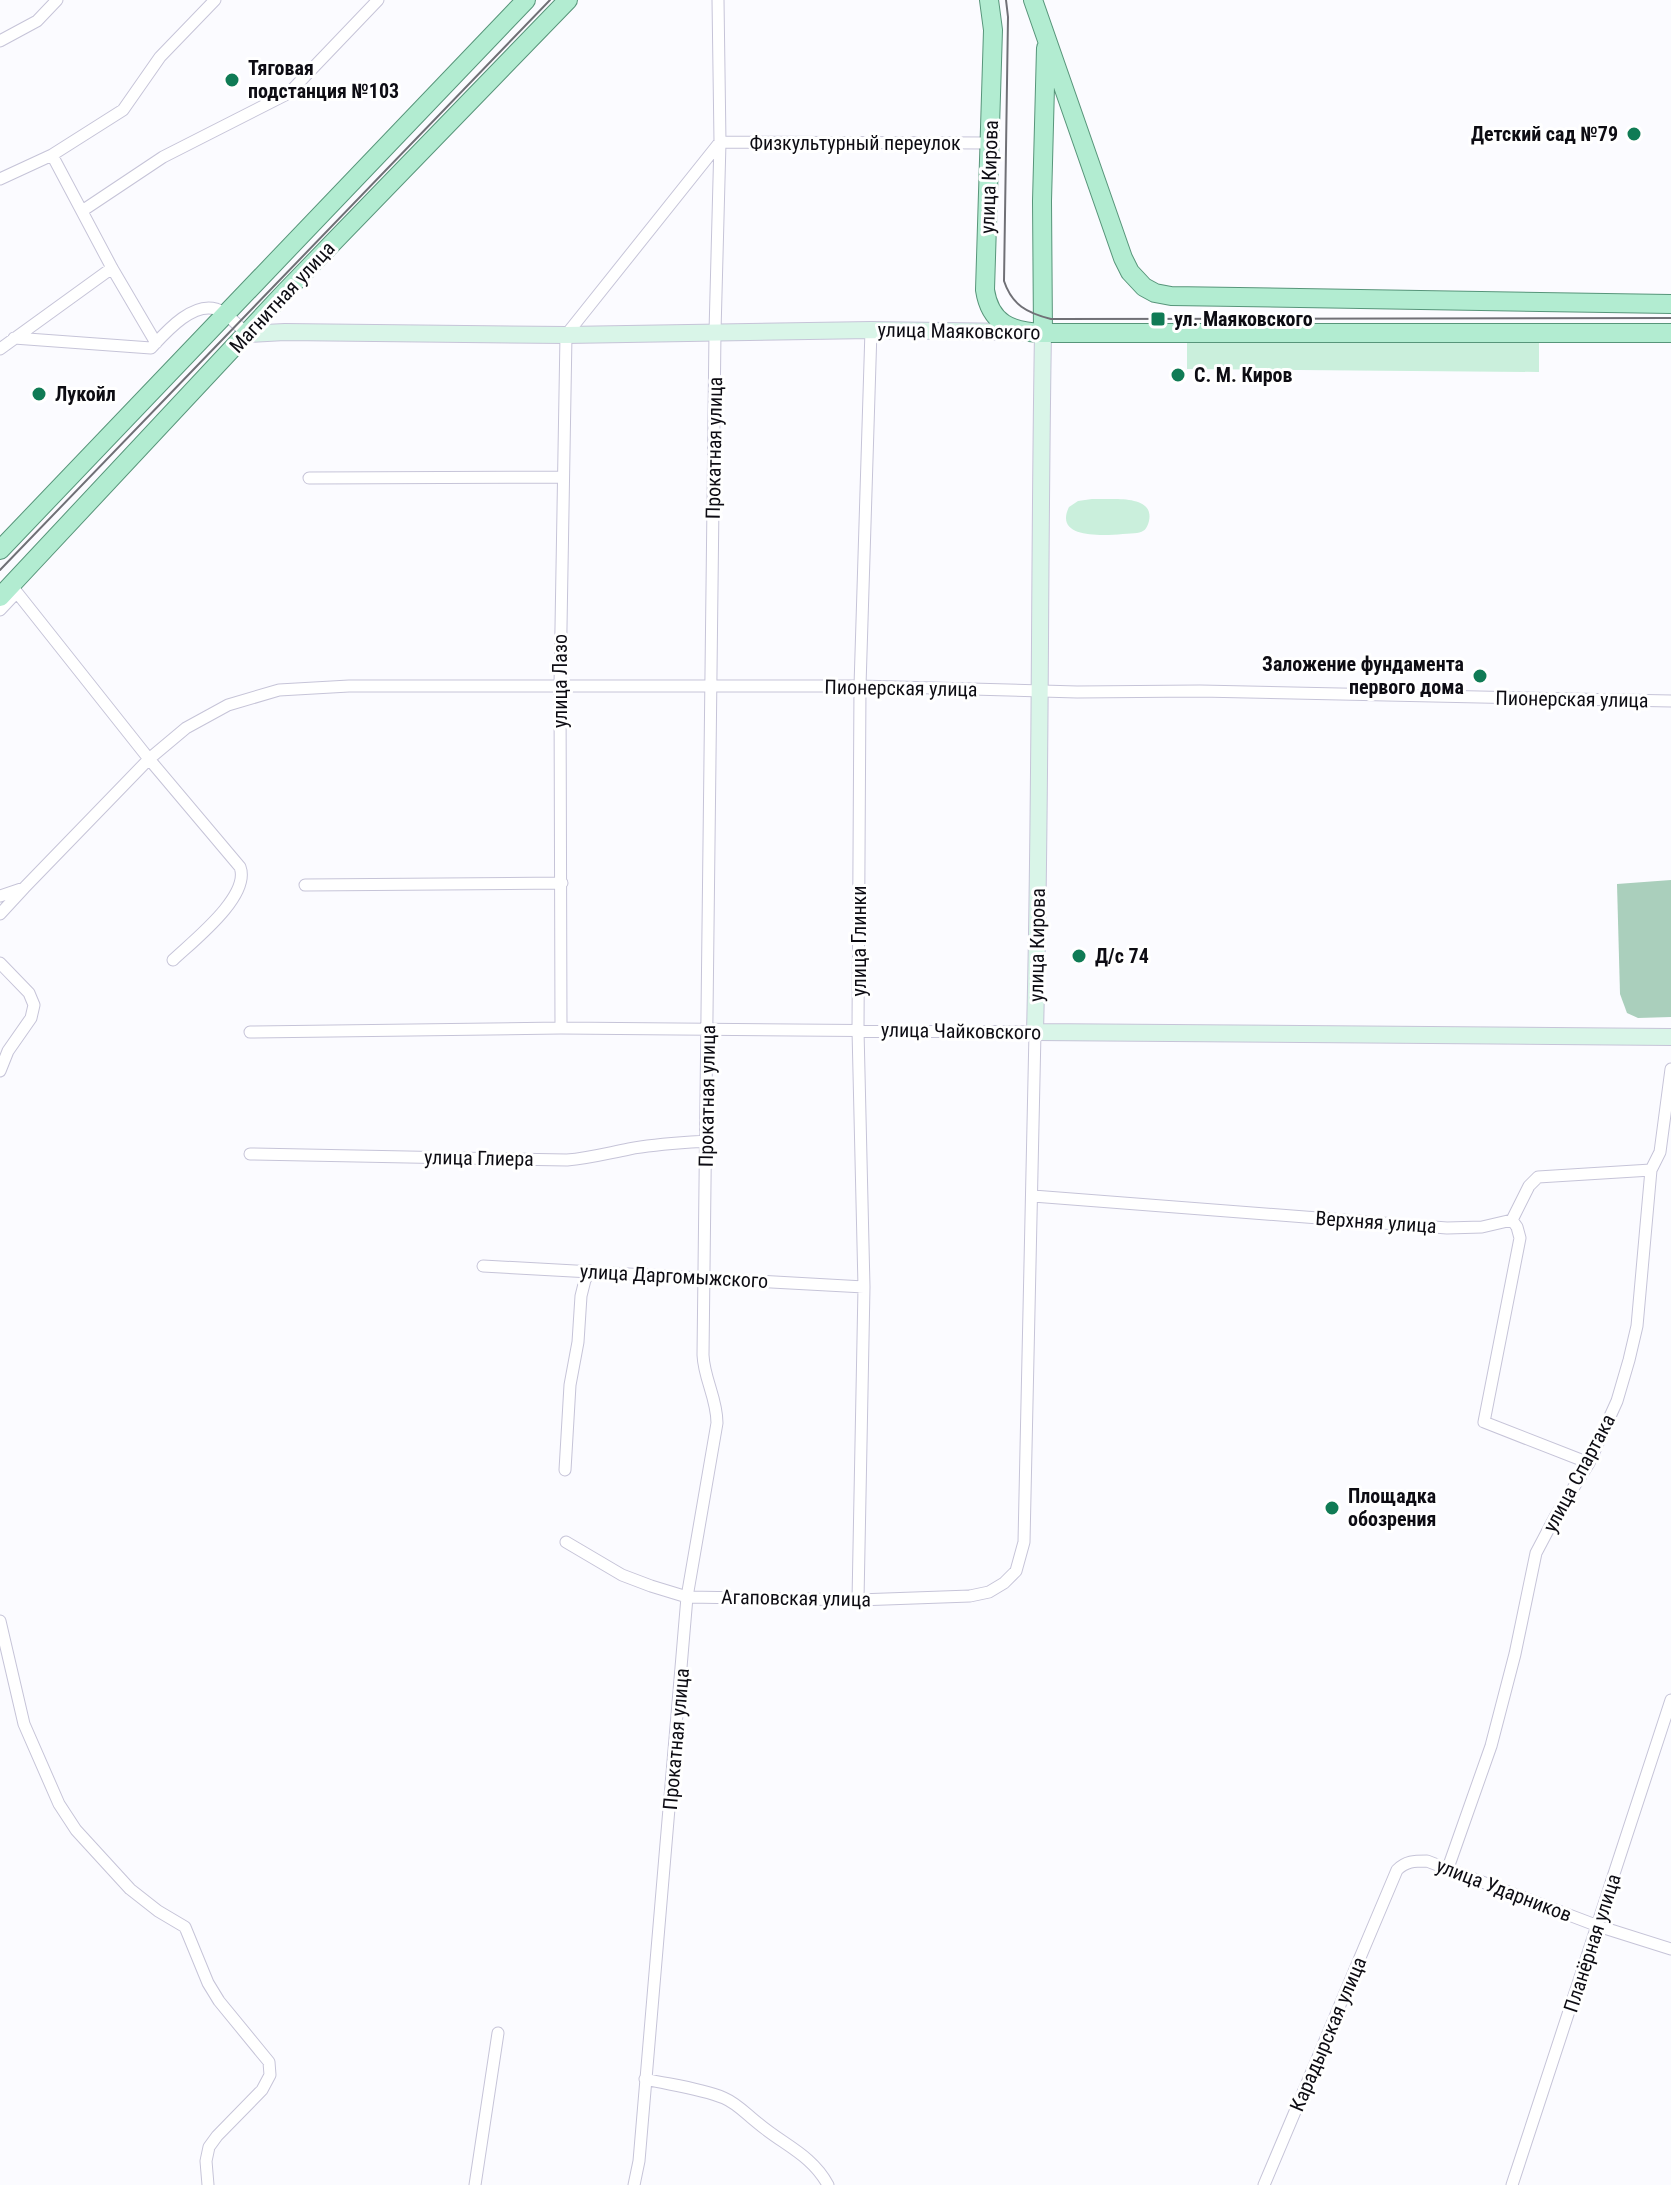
<svg xmlns="http://www.w3.org/2000/svg" width="1671" height="2185" font-family="'Roboto Condensed',sans-serif">
<style>
.green{fill:#caefdc}
.forest{fill:#aacfbc}
.lines{fill:none;stroke-linecap:round;stroke-linejoin:round}
.street-casing{stroke:#c6c4d8;stroke-width:13}
.secondary-casing{stroke:#c6c4d8;stroke-width:18}
.primary-casing{stroke:#57957a;stroke-width:20}
.street{stroke:#fff;stroke-width:11}
.secondary{stroke:#d9f5e8;stroke-width:16}
.primary{stroke:#b2ecd1;stroke-width:18}
.tram{stroke:#707076;stroke-width:2}
.poi-dot{fill:#107b55;stroke:#fff;stroke-width:3}
.labels{text-anchor:middle;stroke-width:6;stroke-linejoin:round;paint-order:stroke}
.poi-label{font-size:20px;font-weight:bold;fill:#0d0c13;stroke:#fff;text-anchor:start}
.street-label{font-size:20px;fill:#0d0c13;stroke:#fff}
</style>
<rect width="100%" height="100%" fill="#fbfbff"/>
<!-- green -->
<path class="green" d="M1187 335 1539 340V372L1187 369Z
M1092 499C1109 500 1155 493 1149 521 1147 529 1144 532 1137 533 1119 534 1051 544 1069 507L1078 501Z"/>
<!-- forest -->
<path class="forest" d="M1671 880V1017L1638 1018 1627 1013 1620 994 1617 884Z"/>
<g class="lines">
<!-- street casing -->
<g class="street-casing">
<path id="street" d="M0 41 37 21 57 0
M52 155 112 268 156 343
M0 179 52 155 123 110 160 57 215 0
M82 211 163 157 289 93 378 0
M14 338 151 348C166 332 192 302 216 309 228 313 238 326 247 334
M0 349 112 268
M309 478 562 477
M11 585 149 759 240 867C251 896 193 941 173 960
M0 610 16 593
M305 885 562 883
M0 896 24 888 149 759 186 728 228 705 279 690 349 686H860L1077 692 1200 691 1671 701
M0 914 24 888
M0 963 29 993 34 1005 31 1018 8 1051 0 1071
M561 1028 560 685 566 335 720 142 990 143
M250 1032 561 1028 1035 1032 1024 1542 1016 1571 1004 1583 989 1592 970 1596 858 1600 687 1597 651 1586 622 1575 566 1542
M250 1154 567 1160C589 1158 608 1153 629 1149 655 1144 680 1143 706 1141
M1033 1196 1447 1228 1482 1227 1512 1220 1517 1227 1520 1238 1484 1422 1589 1463
M1512 1220 1529 1186 1538 1177 1651 1170
M483 1266 864 1287
M565 1470 570 1385 578 1342 581 1296 585 1280 590 1271
M858 1600 864 1287 858 1030 860 686 871 330
M0 1621 24 1724 59 1804 76 1830 130 1889 158 1911 185 1927 208 1983 219 2001 269 2062 270 2075 262 2090 217 2136 209 2147 206 2161 208 2185
M1448 1868 1491 1746 1515 1654 1536 1553 1555 1517 1589 1463 1617 1401 1629 1360 1637 1326 1651 1170 1660 1152 1671 1069
M645 2079C671 2085 700 2088 724 2098 738 2104 747 2115 759 2124 784 2145 812 2155 828 2185
M475 2185 498 2033
M634 2185 639 2161 687 1597 717 1423C717 1398 704 1379 703 1355L715 332 720 142 718 0
M1264 2185 1397 1870C1406 1861 1414 1861 1427 1861L1598 1926 1671 1949
M1512 2185 1671 1700"/>
</g>
<!-- secondary casing -->
<g class="secondary-casing">
<path id="secondary" d="M1043 333C1039 566 1041 799 1035 1032L1671 1037
M247 334 285 332 566 335 871 330 1021 332"/>
</g>
<!-- primary casing -->
<g class="primary-casing">
<path id="primary" d="M989 0 993 30 985 290C990 323 1011 332 1043 333H1671
M1033 0 1123 258 1130 272 1144 287 1155 293 1171 296 1671 304
M1043 333 1042 201 1046 48
M0 550 526 0
M0 597 286 291 568 0"/>
</g>
<!-- street -->
<use href="#street" class="street"/>
<!-- secondary -->
<use href="#secondary" class="secondary"/>
<!-- primary -->
<use href="#primary" class="primary"/>
<!-- tram -->
<path class="tram" d="M1006 0 1008 17 1004 281C1012 305 1027 313 1051 319L1671 318
M0 570 550 0"/>
</g>
<!-- markers -->
<g class="poi-dot">
<circle cx="232" cy="80" r="8"/>
<circle cx="1634" cy="134" r="8"/>
<rect x="1150" y="311" width="16" height="16" rx="4"/>
<circle cx="1178" cy="375" r="8"/>
<circle cx="39" cy="394" r="8"/>
<circle cx="1480" cy="676" r="8"/>
<circle cx="1079" cy="956" r="8"/>
<circle cx="1332" cy="1508" r="8"/>
</g>
<g class="labels">
<!-- poi labels -->
<g class="poi-label">
<text x="248" y="75">Тяговая<tspan x="248" dy="23">подстанция №103</tspan></text>
<text x="1618" y="141" text-anchor="end">Детский сад №79</text>
<text x="1174" y="326">ул. Маяковского</text>
<text x="1194" y="382">С. М. Киров</text>
<text x="55" y="401">Лукойл</text>
<text x="1464" y="671" text-anchor="end">Заложение фундамента<tspan x="1464" dy="23">первого дома</tspan></text>
<text x="1095" y="963">Д/с 74</text>
<text x="1348" y="1503">Площадка<tspan x="1348" dy="23">обозрения</tspan></text>
</g>
<!-- street labels -->
<g class="street-label">
<text x="855" y="150">Физкультурный переулок</text>
<text transform="translate(989 177) rotate(-88)" y="7">улица Кирова</text>
<text transform="translate(282 297) rotate(-47)" y="7">Магнитная улица</text>
<text transform="translate(959 331) rotate(1)" y="7">улица Маяковского</text>
<text transform="translate(714 448) rotate(-89)" y="7">Прокатная улица</text>
<text transform="translate(560 681) rotate(-90)" y="7">улица Лазо</text>
<text transform="translate(901 688) rotate(1)" y="7">Пионерская улица</text>
<text transform="translate(1572 699) rotate(1)" y="7">Пионерская улица</text>
<text transform="translate(859 941) rotate(-90)" y="7">улица Глинки</text>
<text transform="translate(1037 945) rotate(-89)" y="7">улица Кирова</text>
<text transform="translate(961 1031) rotate(1)" y="7">улица Чайковского</text>
<text transform="translate(707 1096) rotate(-89)" y="7">Прокатная улица</text>
<text transform="translate(479 1158) rotate(1)" y="7">улица Глиера</text>
<text transform="translate(1376 1222) rotate(4)" y="7">Верхняя улица</text>
<text transform="translate(674 1276) rotate(3)" y="7">улица Даргомыжского</text>
<text transform="translate(1579 1473) rotate(-62)" y="7">улица Спартака</text>
<text transform="translate(796 1598) rotate(1)" y="7">Агаповская улица</text>
<text transform="translate(676 1739) rotate(-85)" y="7">Прокатная улица</text>
<text transform="translate(1504 1890) rotate(21)" y="7">улица Ударников</text>
<text transform="translate(1592 1943) rotate(-72)" y="7">Планёрная улица</text>
<text transform="translate(1328 2034) rotate(-67)" y="7">Карадырская улица</text>
</g>
</g>
</svg>
